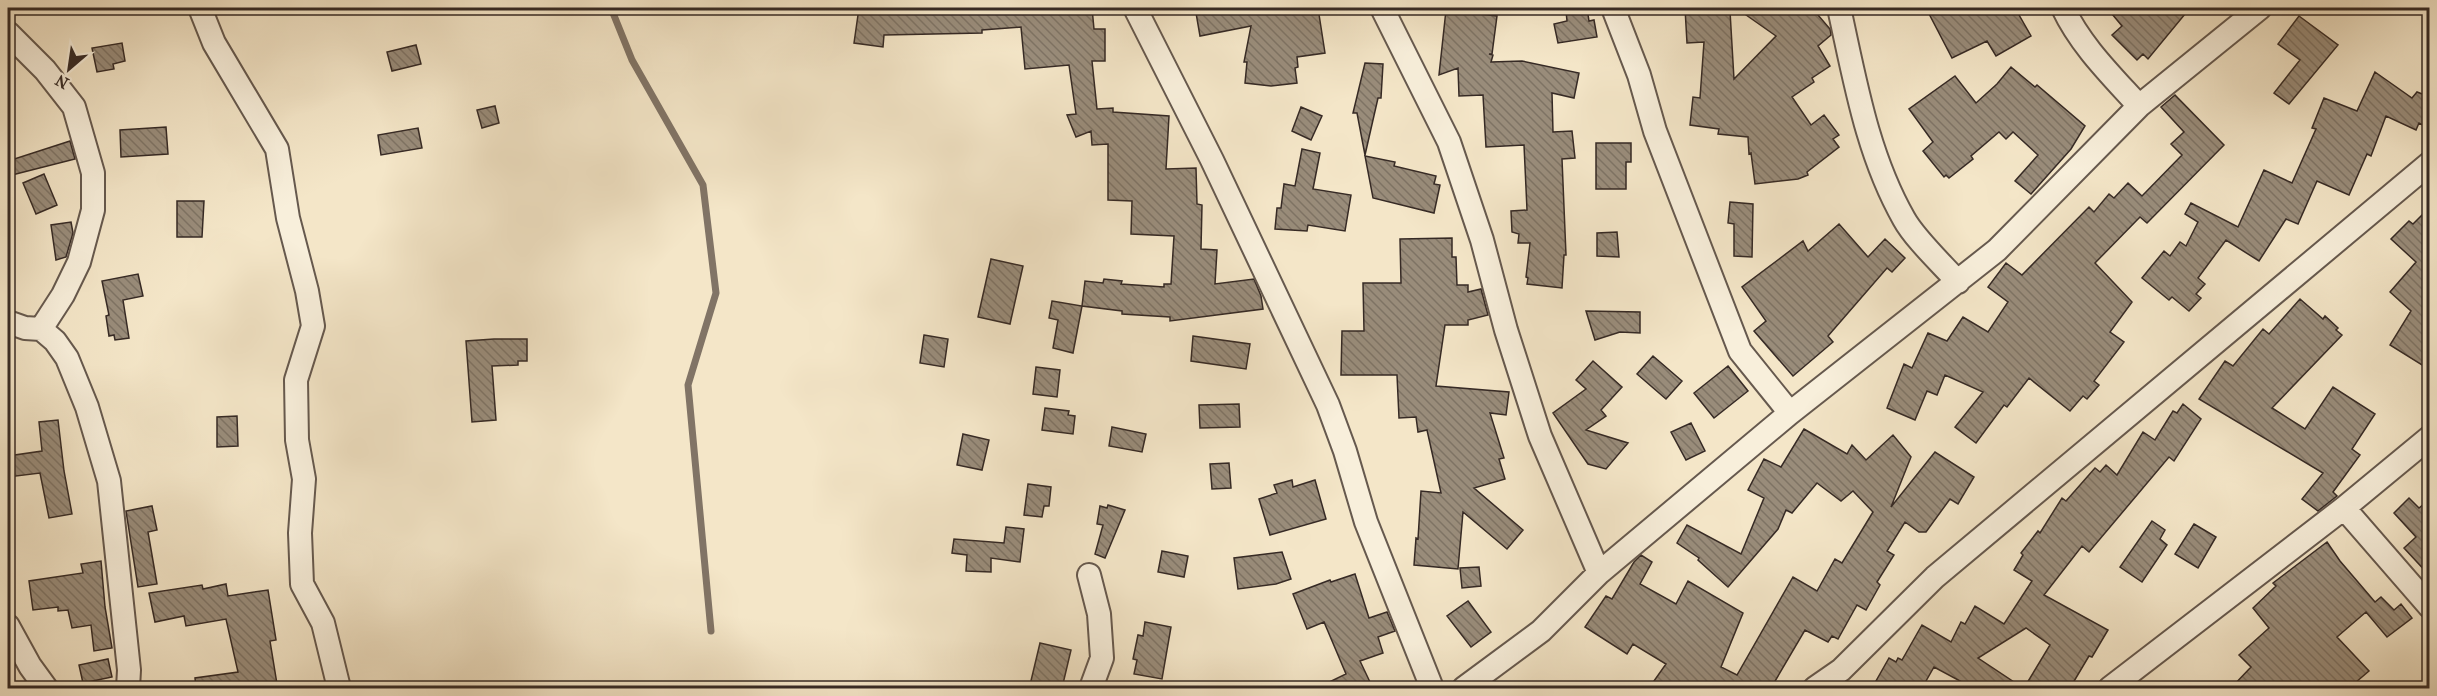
<svg xmlns="http://www.w3.org/2000/svg" width="2437" height="696" font-family="'IM FELL French Canon',serif">
<style>
.lines{fill:none;stroke-linecap:round;stroke-linejoin:round}
.stream{stroke:#817466;stroke-width:7}
.building{fill:url(#building-back-hatch);stroke:#362a25;stroke-width:1.5}
.street-casing{stroke:#66594e;stroke-width:26}
.street{stroke:#f8efdb;stroke-width:22}
</style>
<defs>
<pattern id="building-back-hatch" width="6" height="6" patternUnits="userSpaceOnUse" patternTransform="scale(1.5)"><rect width="6" height="6" fill="#998c7a"/><path d="M-1 5l2 2M0 0l6 6M5-1l2 2" fill="none" stroke="#7e7364"/></pattern>
</defs>
<rect width="100%" height="100%" fill="#f4e6c8"/>
<filter id="stains"><feTurbulence type="fractalNoise" baseFrequency=".00333" numOctaves="4"/><feColorMatrix values="0 0 0 0 .2 0 0 0 0 .09 0 0 0 0 .02 0 0 0 .5 -.17"/></filter>
<radialGradient id="worn" r=".72"><stop offset=".6" stop-color="#630" stop-opacity="0"/><stop offset="1" stop-color="#630" stop-opacity=".3"/></radialGradient>
<g class="lines">
<!-- stream -->
<path class="stream" d="M611 8 632 60 703 185 716 293 688 385 711 631"/>
</g>
<!-- building -->
<path class="building" d="M859 8H1092L1094 29H1105V61H1092L1097 109 1113 108V112L1169 116 1166 169 1196 168 1197 204 1202 205 1201 249 1217 250 1215 284 1254 279 1261 296 1263 309 1170 321V317L1122 314V311L1082 306 1085 281 1103 283 1104 279 1122 281 1121 284 1164 287V284H1171L1174 236 1131 234 1132 201 1108 200V144L1092 145 1091 131 1076 137 1067 115 1076 114 1069 65 1025 69 1021 27 982 30V33L884 35 883 47 854 43Z
M1229 8H1318L1325 53 1297 57 1298 67 1295 68 1297 83 1271 86 1245 83 1247 62H1244L1251 26 1200 36 1196 13Z
M1587 8 1589 21 1594 20 1597 37 1558 43 1554 24 1567 21 1566 11Z
M1685 8H1704V12L1730 11 1734 79 1776 36 1739 10 1812 8 1830 29 1831 35 1818 46 1830 66 1812 78 1814 82 1792 97 1811 125 1824 115 1839 135 1833 139 1839 147 1807 172 1808 175 1798 179 1755 184 1751 153 1749 154 1748 137 1718 134 1719 129 1690 125 1693 97 1700 98 1704 42 1687 43Z
M1926 8H2015L2031 36 1996 56 1987 41 1952 58Z
M2107 8H2190L2148 59 2143 54 2137 60 2112 35 2122 26Z
M1446 10 1497 16 1492 54H1489L1493 55 1491 62 1522 61 1579 73 1574 98 1552 93 1553 132 1572 131 1575 158 1562 159 1566 255H1564L1562 288 1527 284 1528 278 1526 277 1530 243H1518L1519 234 1512 232 1511 211 1527 210 1524 145 1486 147 1483 95 1459 96 1458 68 1439 75Z
M2299 16 2338 45 2289 104 2274 93 2300 60 2278 44Z
M122 43 125 61 113 64 114 69 97 72 92 48Z
M416 45 421 64 392 71 387 52Z
M1365 63 1383 64 1381 98H1378L1365 155 1357 113H1353Z
M2011 67 2035 87 2037 85 2085 126 2071 149 2031 194 2015 181 2038 155 2013 132 2006 139 1999 132 1971 156 1973 159 1949 178 1946 175 1944 177 1923 151 1933 142 1909 109 1955 76 1976 103 1997 84Z
M2375 72 2412 98 2417 92 2430 97V129L2419 123 2416 130 2386 116 2371 156 2367 154 2349 195 2317 181 2298 224 2286 219 2259 261 2226 240 2198 278 2205 284 2196 294 2201 298 2189 311 2172 297 2169 300 2142 278 2164 251 2170 256 2180 242 2186 246 2198 222 2185 214 2191 203 2238 227 2264 170 2292 183 2316 129 2312 128 2324 98 2357 111Z
M2175 95 2224 145 2147 223 2140 217 2095 263 2132 302 2110 332 2124 342 2094 381 2099 385 2087 399 2083 396 2070 411 2029 378 2007 407 2004 405 1976 443 1955 427 1983 392 1945 375 1937 395 1927 391 1915 420 1887 408 1904 364 1912 368 1928 333 1947 341 1963 317 1988 332 2008 302 1988 287 2006 263 2022 275 2089 207 2094 212 2109 194 2114 198 2128 183 2142 196 2182 155 2171 144 2184 132 2161 107Z
M495 106 499 123 482 128 477 110Z
M1301 107 1322 116 1311 140 1292 131Z
M166 127 168 154 121 157 120 130Z
M418 128 422 148 381 155 378 135Z
M70 141 75 159 8 176V161Z
M1596 143H1631V162H1626V189H1596Z
M1302 149 1320 153 1313 189 1351 195 1345 231 1308 225 1307 231 1275 229 1277 208H1281L1284 184 1295 186Z
M1365 156 1395 162 1394 166 1436 176 1434 184 1440 185 1434 213 1373 198Z
M44 174 57 205 36 214 23 183Z
M177 201H204L202 237H177Z
M1730 202 1753 204 1752 257 1734 256V224L1728 223Z
M2430 207V370L2390 345 2411 311 2390 292 2416 262 2391 239 2409 221 2413 224Z
M71 222 73 233 66 257 56 260 51 225Z
M1839 224 1868 257 1885 239 1905 258 1892 272 1887 268 1828 336 1833 342 1793 376 1754 331 1766 321 1742 287 1803 241 1808 251Z
M1617 232 1619 257 1597 256V233Z
M1452 238V257H1456L1457 285H1468V292L1481 289 1488 315 1468 320V325H1445L1436 386 1509 392 1506 415 1490 413 1504 458 1499 459 1505 479 1474 488 1523 530 1507 549 1463 512 1458 569 1414 565 1416 538 1418 539 1421 491 1441 493 1427 430 1418 432 1416 417 1399 418 1397 375H1341L1342 331H1364L1363 283H1401L1400 239Z
M991 259 1023 266 1010 324 978 317Z
M138 274 143 296 123 300 129 338 115 340 114 335 109 336 106 316 109 315 102 281Z
M2300 299 2323 319 2325 316 2338 328 2336 330 2342 335 2272 408 2305 429 2333 387 2375 414 2352 449 2360 455 2333 492 2337 496 2318 511 2302 499 2323 473 2199 399 2225 361 2233 366 2263 329 2269 334Z
M1052 301 1082 306 1073 353 1053 348 1058 320 1049 318Z
M1586 311 1640 312V333L1620 332 1595 340Z
M924 335 948 339 944 367 920 363Z
M1193 336 1250 344 1246 369 1191 361Z
M494 339H527V361H518V365L492 366 496 420 472 422 466 341Z
M1653 356 1682 381 1666 399 1637 374Z
M1593 361 1622 387 1601 410 1606 416 1586 430 1628 443 1606 469 1588 464 1553 413 1586 389 1576 380Z
M1728 366 1748 391 1714 418 1694 393Z
M1036 367 1060 370 1057 397 1033 394Z
M1239 404 1240 427 1200 428 1199 405Z
M2183 404 2201 419 2174 461 2169 457 2089 552 2082 546 2044 595 2108 630 2092 657 2089 656 2070 688H2024L2050 645 2026 628 1978 658 2023 688H1973L1934 667 1922 688H1872L1889 658 1896 662 1898 658 1902 660 1922 625 1951 642 1961 622 1965 624 1975 606 2004 624 2032 581 2014 570 2023 555 2021 553 2038 531 2040 533 2062 498 2066 501 2095 468 2100 472 2106 465 2117 475 2143 432 2155 440 2173 411 2177 413Z
M1045 408 1069 411 1068 415 1075 416 1073 434 1042 430Z
M237 416 238 446 217 447V417Z
M58 420 64 471 72 514 49 518 40 473 8 477V456L42 451 39 422Z
M1691 423 1705 451 1686 460 1671 432Z
M1112 427 1146 434 1142 452 1109 446Z
M1804 429 1847 454 1852 445 1866 460 1893 435 1911 457 1891 507 1935 452 1974 477 1958 504 1950 499 1926 532H1919L1905 522 1887 551 1894 555 1877 582 1880 585 1866 610 1857 605 1838 639 1832 636 1828 642 1805 630 1771 688H1649L1666 664 1633 644 1627 654 1585 627 1606 596 1612 599 1634 562 1641 555 1652 562 1640 584 1676 604 1688 581 1743 613 1721 667 1737 675 1793 577 1817 591 1835 559 1842 563 1873 512 1853 491 1841 501 1817 483 1792 513 1786 510 1778 529 1728 587 1698 560 1699 558 1677 543 1687 525 1741 554 1764 498 1748 490 1764 459 1781 467Z
M963 434 989 440 982 470 957 465Z
M1229 463 1231 488 1212 489 1210 464Z
M1292 480 1293 487 1315 480 1326 519 1270 535 1259 499 1277 493 1274 485Z
M1028 484 1051 487 1049 506H1044L1042 517 1024 515Z
M2409 498 2419 508 2430 499V576L2404 548 2416 537 2394 513Z
M1108 505 1125 510 1105 558 1095 554 1103 525 1097 524 1100 506 1107 508Z
M152 506 157 530 148 532 157 584 138 587 126 511Z
M2152 521 2165 530 2160 539 2167 545 2142 582 2120 567Z
M2194 524 2216 537 2198 568 2175 554Z
M1006 527 1024 529 1020 562 991 558V572L966 571 967 555 952 553 954 539 1004 543Z
M2327 542 2340 561 2375 602 2381 597 2394 610 2401 604 2412 618 2387 637 2366 612 2337 637 2369 671 2349 688H2231L2251 667 2239 655 2269 628 2253 608 2276 586 2273 583Z
M1162 551 1188 556 1184 577 1158 572Z
M1282 552 1291 579 1276 584 1238 589 1234 558Z
M101 561 105 607 112 648 94 651 91 625 72 628 68 610 58 611V607L33 610 29 581 83 573 81 564Z
M1479 567 1481 586 1462 588 1460 568Z
M1355 574 1369 618 1387 612 1395 631 1378 637 1383 653 1360 661 1370 682 1356 688H1317L1346 674 1324 622 1307 629 1293 594 1330 580 1331 582Z
M226 584 228 596 268 590 276 640 270 641 277 684 247 688H196L195 678 238 672 226 619 186 626 184 616 155 622 149 593 202 585 203 589Z
M1468 601 1491 632 1471 647 1447 616Z
M1145 622 1171 627 1162 679 1134 674 1137 660 1133 659 1138 635 1143 636Z
M1040 643 1071 650 1062 688H1043L1030 685Z
M108 659 112 677 83 683 79 665Z"/>
<g class="lines">
<!-- street casing -->
<g class="street-casing">
<path id="street" d="M200 8 214 43 277 149 288 218 307 291 313 326 296 380 297 440 304 479 300 533 302 584 323 623 339 688
M1135 8 1212 160 1328 405 1345 451 1366 522 1432 688
M1382 8 1449 142 1482 240 1506 330 1540 436 1599 573
M1613 8 1639 75 1655 131 1740 351 1790 413
M1839 8C1855 80 1867 154 1904 219 1915 239 1942 264 1958 282
M2063 8C2081 46 2111 75 2139 106
M8 33 45 70 74 107 93 173V210L79 262 63 295 41 329
M8 322 25 328 41 329 55 341 67 358 87 407 109 481 129 670 128 688
M2344 508 2430 607
M1089 575 1099 614 1102 658 1091 688
M8 626 30 666 46 688
M1464 688 1541 631 1599 573 1790 413 1997 250 2139 106 2260 8
M1815 688 1841 670 1935 577 2430 163
M2110 688 2344 508 2430 437"/>
</g>
<!-- street -->
<use href="#street" class="street"/>
</g>
<!-- margin -->
<rect width="2437" height="696" fill="none" stroke="#f4e6c8" stroke-width="30"/>
<rect x="9" y="9" width="2419" height="678" fill="none" stroke="#362a25" stroke-width="3"/>
<rect x="15" y="15" width="2407" height="666" fill="none" stroke="#362a25" stroke-width="1.5"/>
<!-- north arrow -->
<g transform="translate(69 69) rotate(209)" stroke="#f8efdb" stroke-width="4.5" paint-order="stroke">
<path d="M0-4.5L10 22L0 15L-10 22Z" fill="#362a25"/>
<text y="-9" font-size="16" font-weight="bold" text-anchor="middle" fill="#362a25">N</text>
</g>
<rect width="100%" height="100%" filter="url(#stains)"/>
<rect width="100%" height="100%" fill="url(#worn)"/>
</svg>
